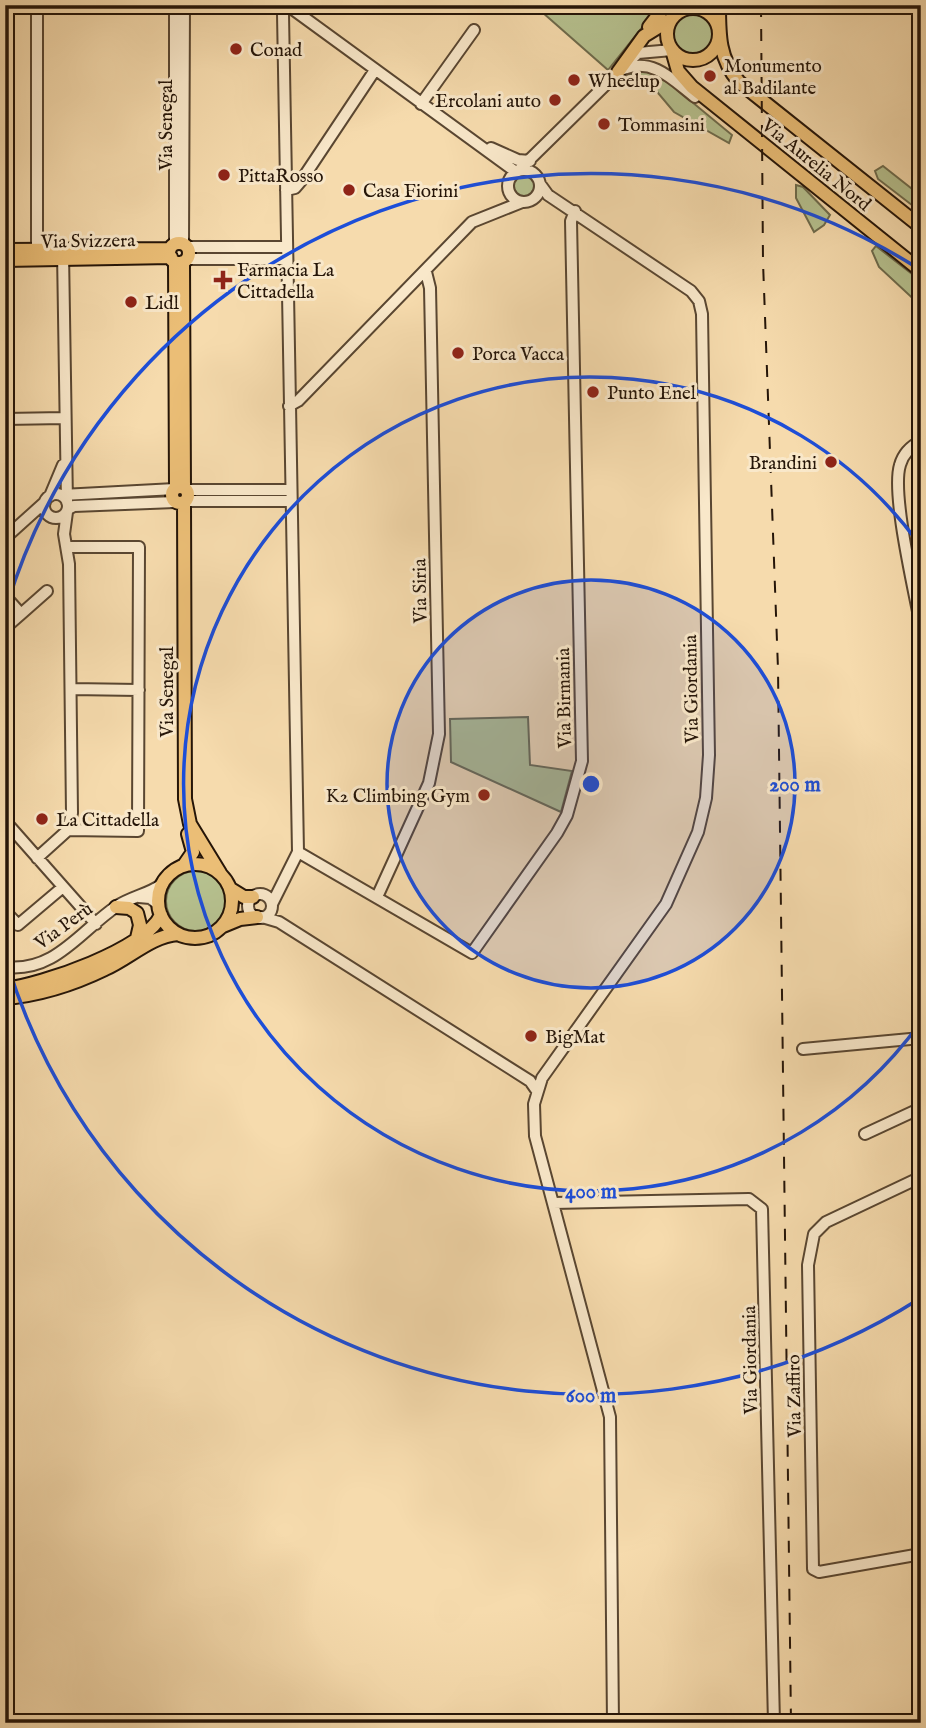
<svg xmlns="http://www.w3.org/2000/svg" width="926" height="1728" font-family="'IM FELL English',serif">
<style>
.green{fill:#b6c18f;stroke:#6e6b4c;stroke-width:2}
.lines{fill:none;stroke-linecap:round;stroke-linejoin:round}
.minor-casing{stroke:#594631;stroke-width:14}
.major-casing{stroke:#251508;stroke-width:16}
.minor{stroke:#f9e8ca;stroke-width:10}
.major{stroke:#ebbe76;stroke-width:12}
.rail{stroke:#251508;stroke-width:2;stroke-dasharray:12 12;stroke-linecap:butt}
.ring{fill:none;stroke:#1d4ed8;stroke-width:3.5}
.poi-dot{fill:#8f2418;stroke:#f9e8ca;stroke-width:2.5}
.labels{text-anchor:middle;stroke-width:6;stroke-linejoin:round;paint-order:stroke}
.poi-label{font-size:19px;fill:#251508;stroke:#f9e8ca;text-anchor:start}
.street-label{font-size:19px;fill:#251508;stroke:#f9e8ca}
.centre{fill:#1d4ed8;stroke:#f9e8ca;stroke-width:3.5}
.ring-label{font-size:21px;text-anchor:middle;font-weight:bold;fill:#1d4ed8;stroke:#f9e8ca;stroke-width:6;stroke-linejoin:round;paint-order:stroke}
</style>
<rect width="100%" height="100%" fill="#f6dbad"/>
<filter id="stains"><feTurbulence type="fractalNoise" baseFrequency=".00286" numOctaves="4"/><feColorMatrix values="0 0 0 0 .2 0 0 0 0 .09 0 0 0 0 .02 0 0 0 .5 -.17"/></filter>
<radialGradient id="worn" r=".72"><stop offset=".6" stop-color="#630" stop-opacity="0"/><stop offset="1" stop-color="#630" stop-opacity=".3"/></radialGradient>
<!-- green -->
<path class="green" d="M534 5H660L608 70Z
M673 34a20 20 0 1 1 40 0a20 20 0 1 1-40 0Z
M646 71 669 83 732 135 729 143 674 112 648 81H623L628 75Z
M883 166 921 196V212L878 179 875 171Z
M513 186a11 11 0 1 1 22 0a11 11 0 1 1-22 0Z
M796 185 803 187 830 215 824 225 814 232 796 198Z
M876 246 921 281V306L879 267 872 251Z
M528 717 530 765 572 771 561 812 451 762 450 719Z
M166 901a30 30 0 1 1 60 0a30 30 0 1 1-60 0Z"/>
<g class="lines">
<!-- minor casing -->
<g class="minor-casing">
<path id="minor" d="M175 5V244
M287 5 516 172
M624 69C653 57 674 81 695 97
M421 104 474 30
M491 148 518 160 530 161
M508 186a16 16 0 1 1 32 0a16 16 0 1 1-32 0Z
M518 171 638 53 672 50
M540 184 548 195 691 291 699 301 702 314 709 755 706 798 698 832 666 904 542 1078 534 1104 535 1136 610 1417 613 1723
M286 190 295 188 301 181 375 70
M183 244 184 5
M187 247H286
M63 253 67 502
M37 258V5
M187 259H286
M289 406 298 401 472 222 522 202
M5 419 64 418
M921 441C911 446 903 454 900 465 891 494 915 593 921 627
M186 490H291
M44 506a12 12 0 1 1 24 0a12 12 0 1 1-24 0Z
M62 495 175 489
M50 496 63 465
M186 501H291
M68 509 74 506 175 502
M5 538 45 502
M67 547H139L138 831 68 830
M5 596 21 614 5 628
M21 614 47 591
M71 689 139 690
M5 821 96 924
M298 852 472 953 557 833 567 815 582 761 571 221 575 211
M37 858 68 830 72 813 69 564 64 534 67 512
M248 906a12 12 0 1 1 24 0a12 12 0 1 1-24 0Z
M139 897 150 898 158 904
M377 897 429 783 439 734 430 288 426 272
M272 904 298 852 283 14 287 5
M5 911 18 925 63 887
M262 917 279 922 530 1081 537 1091
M5 967C55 973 80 931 117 906 131 897 148 894 161 885
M803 1049 921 1038
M865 1134 921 1108
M921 1177 826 1222 814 1234 808 1265 813 1569 819 1572 921 1554
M553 1203 749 1199 762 1209 774 1723"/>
</g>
<!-- major casing -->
<g class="major-casing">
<path id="major" d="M719 5C719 35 719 59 739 82L921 227
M667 34a26 26 0 1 1 52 0a26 26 0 1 1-52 0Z
M649 27 666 5
M672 50 678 71 692 87 921 271
M618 72 644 36 670 20
M169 253a10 10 0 1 1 20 0a10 10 0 1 1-20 0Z
M5 250 170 249
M5 260 171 257
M175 262 176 488
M183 262 184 488
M172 495a8 8 0 1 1 16 0a8 8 0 1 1-16 0Z
M184 502 185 799 190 824 220 873
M158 901a37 37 0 1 1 74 0a37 37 0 1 1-74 0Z
M184 865 193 852 188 834
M231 889 244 897H253
M116 907 129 908 137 913 140 925 137 938
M223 926 240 919 257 917
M5 989C41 985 146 949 161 915
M5 998C40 995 74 984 105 969 130 958 151 936 178 934"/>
</g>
<!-- minor -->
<use href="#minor" class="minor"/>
<!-- major -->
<use href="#major" class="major"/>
<!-- rail -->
<path class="rail" d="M761 5 763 262 778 669 791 1723"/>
</g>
<!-- distance rings -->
<circle cx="591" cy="784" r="204" fill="#1d4ed8" fill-opacity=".12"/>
<g class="ring">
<circle cx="591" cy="784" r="204"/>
<path d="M920 1023A407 407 0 1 1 920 545"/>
<path d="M919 1299A611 611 0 0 1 7 963M7 605A611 611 0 0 1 919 269"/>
</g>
<!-- markers -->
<g class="poi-dot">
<circle cx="236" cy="49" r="7"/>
<circle cx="710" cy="76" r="7"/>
<circle cx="574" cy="80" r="7"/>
<circle cx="555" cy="100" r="7"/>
<circle cx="604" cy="124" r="7"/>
<circle cx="224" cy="175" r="7"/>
<circle cx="349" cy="190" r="7"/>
<path d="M219.5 269.5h7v7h7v7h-7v7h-7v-7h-7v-7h7z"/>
<circle cx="131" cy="302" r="7"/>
<circle cx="458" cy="353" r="7"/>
<circle cx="593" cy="392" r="7"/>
<circle cx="831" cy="462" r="7"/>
<circle cx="484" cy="795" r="7"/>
<circle cx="42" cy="819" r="7"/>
<circle cx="531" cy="1036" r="7"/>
</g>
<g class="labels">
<!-- poi labels -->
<g class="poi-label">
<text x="250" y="56">Conad</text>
<text x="724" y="72">Monumento<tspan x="724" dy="22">al Badilante</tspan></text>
<text x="588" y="87">Wheelup</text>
<text x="541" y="107" text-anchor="end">Ercolani auto</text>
<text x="618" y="131">Tommasini</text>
<text x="238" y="182">PittaRosso</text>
<text x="363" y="197">Casa Fiorini</text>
<text x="237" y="276">Farmacia La<tspan x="237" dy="22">Cittadella</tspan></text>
<text x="145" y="309">Lidl</text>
<text x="472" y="360">Porca Vacca</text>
<text x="607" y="399">Punto Enel</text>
<text x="817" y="469" text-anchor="end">Brandini</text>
<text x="470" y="802" text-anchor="end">K2 Climbing Gym</text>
<text x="56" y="826">La Cittadella</text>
<text x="545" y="1043">BigMat</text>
</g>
<!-- street labels -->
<g class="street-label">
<text transform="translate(165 125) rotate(-90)" y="7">Via Senegal</text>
<text transform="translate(817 164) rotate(39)" y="7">Via Aurelia Nord</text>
<text transform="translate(88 240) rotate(-1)" y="7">Via Svizzera</text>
<text transform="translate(419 591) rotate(-91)" y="7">Via Siria</text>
<text transform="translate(690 689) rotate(-91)" y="7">Via Giordania</text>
<text transform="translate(166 692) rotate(-90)" y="7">Via Senegal</text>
<text transform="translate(563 698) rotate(-91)" y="7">Via Birmania</text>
<text transform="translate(63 925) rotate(-36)" y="7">Via Perù</text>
<text transform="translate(749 1360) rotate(-91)" y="7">Via Giordania</text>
<text transform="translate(793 1396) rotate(-91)" y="7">Via Zaffiro</text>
</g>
</g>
<circle cx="591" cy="784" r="10" class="centre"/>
<g class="ring-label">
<text x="795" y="791">200 m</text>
<text x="591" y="1198">400 m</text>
<text x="591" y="1402">600 m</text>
</g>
<!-- margin -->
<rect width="926" height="1728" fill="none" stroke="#f6dbad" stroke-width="28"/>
<rect x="7" y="7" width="912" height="1714" fill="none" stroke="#251508" stroke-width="3.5"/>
<rect x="14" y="14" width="898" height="1700" fill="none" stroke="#251508" stroke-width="2"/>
<rect width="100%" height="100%" filter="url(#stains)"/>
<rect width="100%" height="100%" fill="url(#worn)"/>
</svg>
